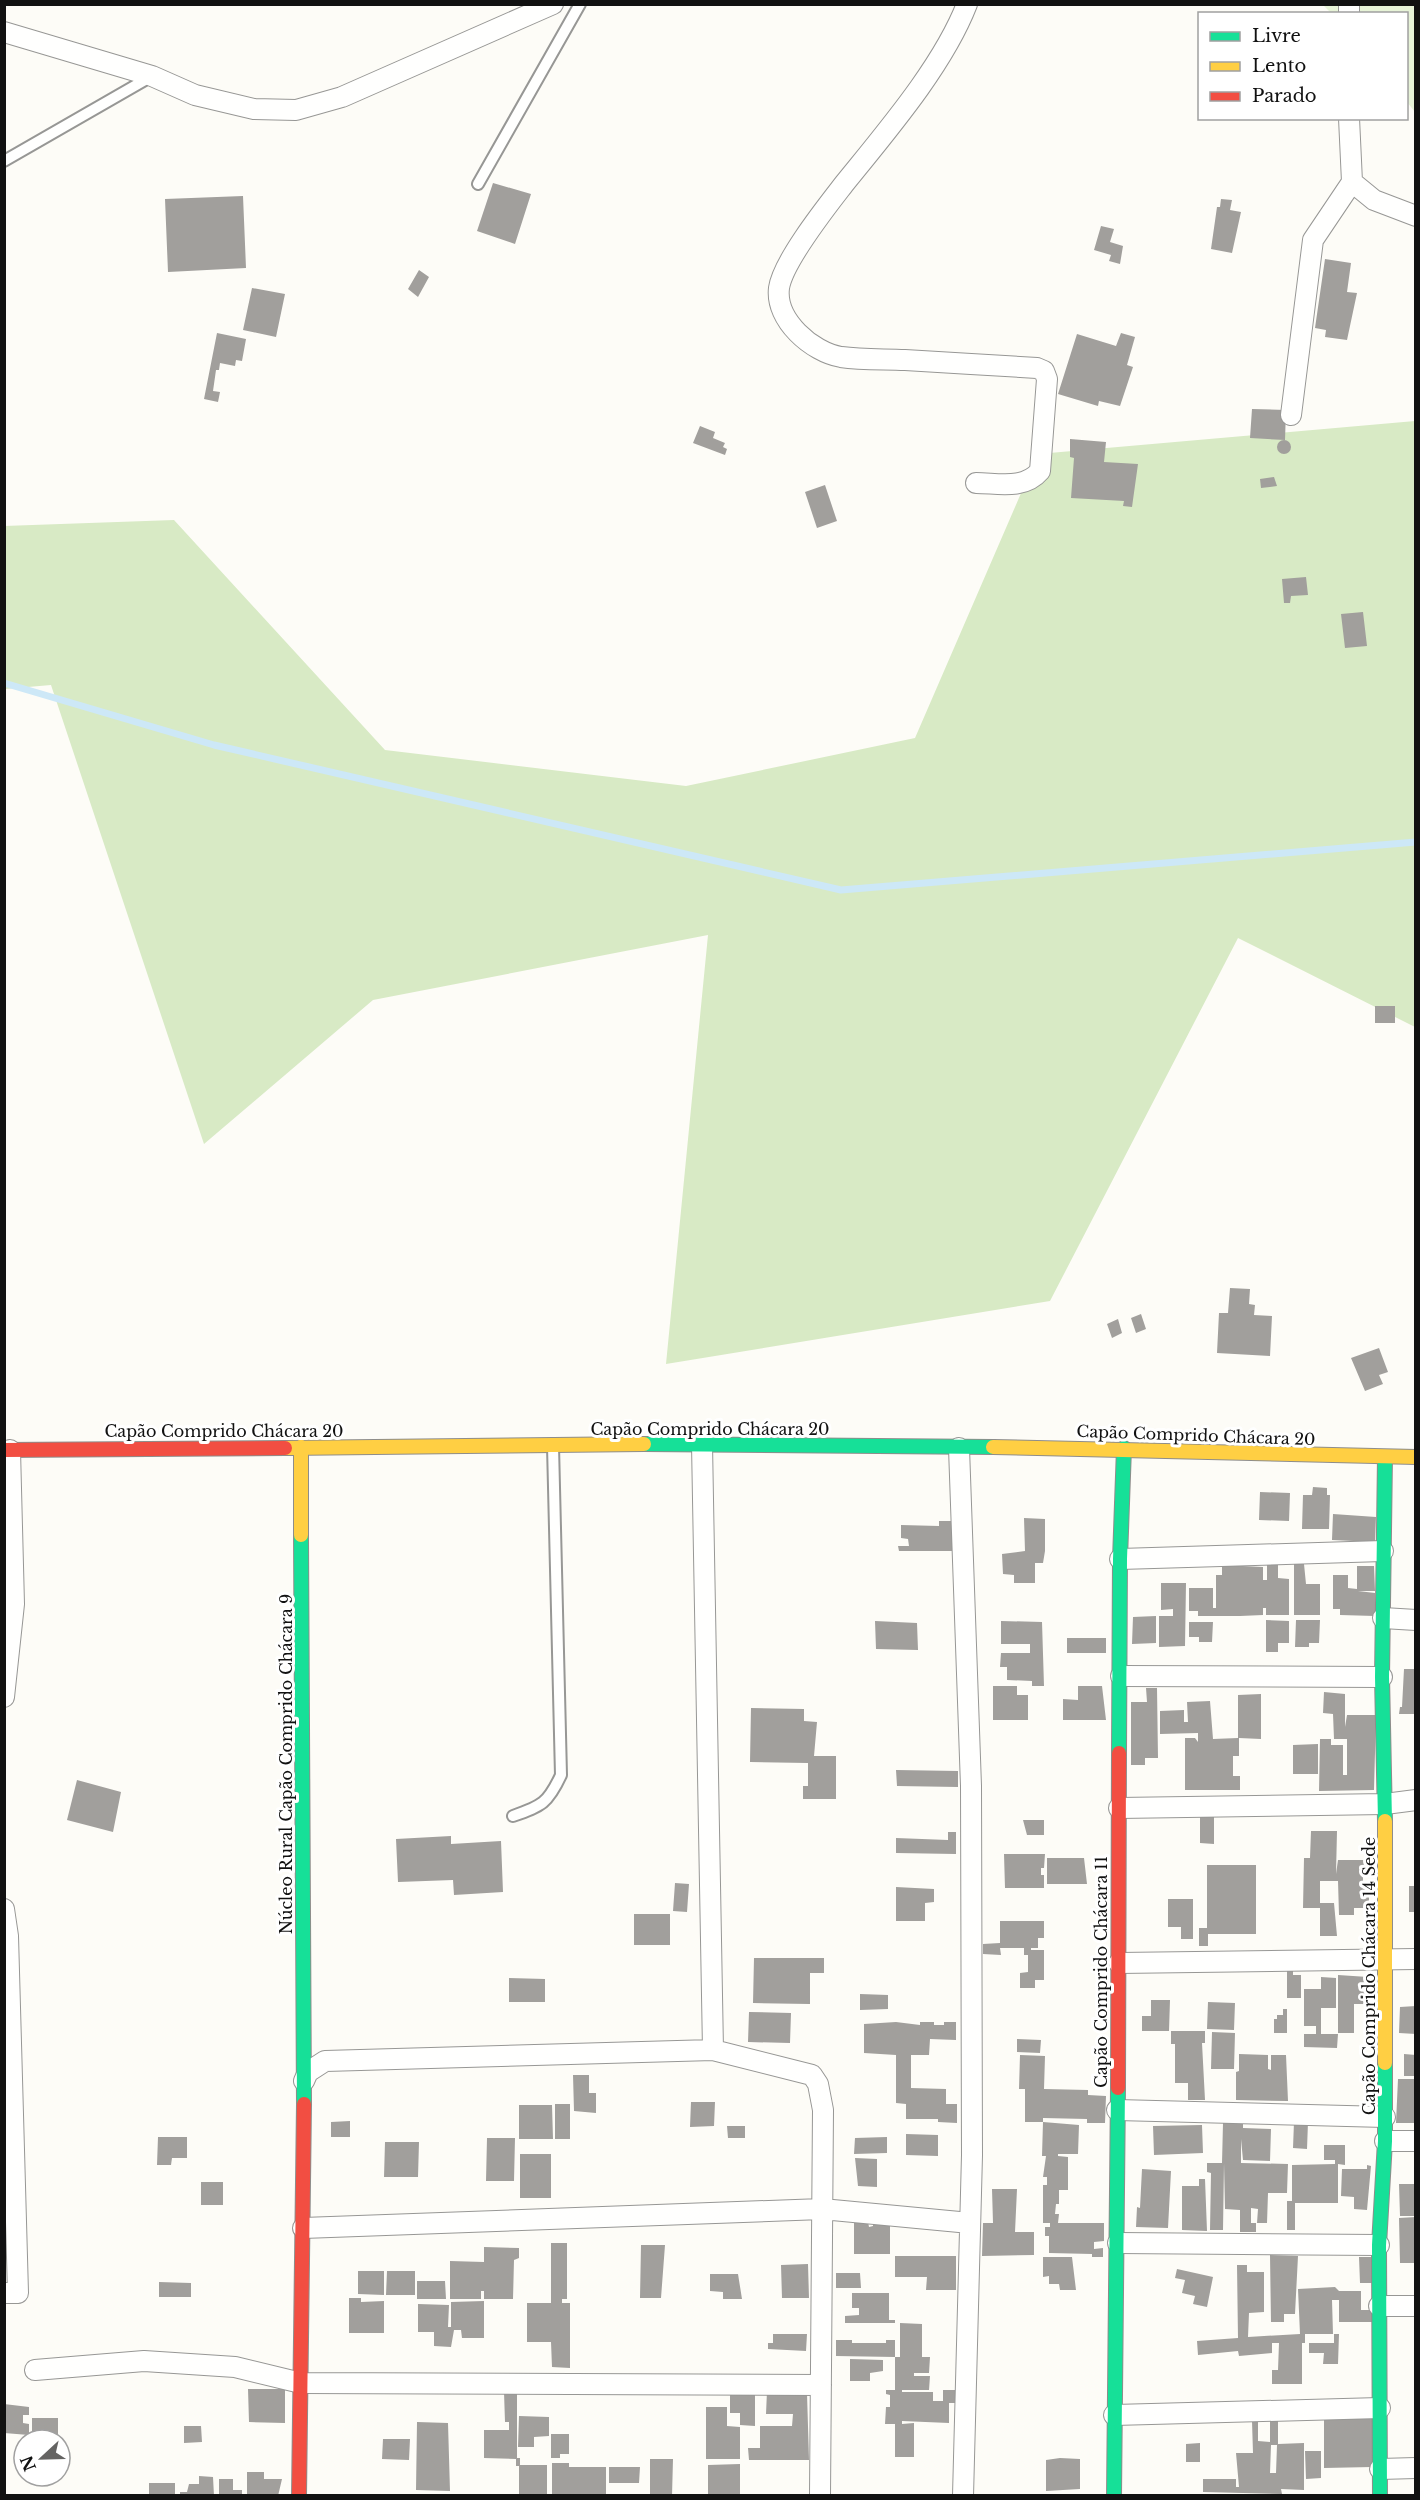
<svg xmlns="http://www.w3.org/2000/svg" width="1420" height="2500" font-family="'Libre Baskerville',serif">
<style>
.green{fill:#e7f3d7}
.forest{fill:#d8eac5}
.lines{fill:none;stroke-linecap:round;stroke-linejoin:round}
.stream{stroke:#cde8f7;stroke-width:7}
.building{fill:#a19f9c;fill-rule:evenodd}
.lane-casing{stroke:#979795;stroke-width:14}
.street-casing{stroke:#979795;stroke-width:22}
.fast-casing{stroke:#8e8d8b;stroke-width:16}
.slow-casing{stroke:#8e8d8b;stroke-width:16}
.jam-casing{stroke:#8e8d8b;stroke-width:16}
.lane{stroke:#fffffe;stroke-width:10}
.street{stroke:#fffffe;stroke-width:20}
.fast{stroke:#16e098;stroke-width:14}
.slow{stroke:#ffcf43;stroke-width:14}
.jam{stroke:#f24e42;stroke-width:14}
.labels{text-anchor:middle;stroke-width:6;stroke-linejoin:round;paint-order:stroke}
.street-label{font-size:16px;fill:#111;stroke:#fff}
</style>
<rect width="100%" height="100%" fill="#fdfcf7"/>
<!-- green -->
<path class="green" d="M1323 5H1415V112L1407 102 1406 14 1331 13Z"/>
<!-- forest -->
<path class="forest" d="M1415 421V1027L1238 938 1050 1301 666 1364 708 935 373 1000 204 1144 51 685 5 689 4 526 174 520 385 750 686 786 915 738 1038 454Z"/>
<g class="lines">
<!-- stream -->
<path class="stream" d="M4 683 214 745 841 890 1416 842"/>
</g>
<!-- building -->
<path class="building" d="M493 183 531 194 515 244 477 231Z
M243 196 246 268 168 272 165 199Z
M1221 199 1232 200 1230 210 1241 212 1232 253 1211 249 1217 207H1220Z
M1101 226 1114 229 1110 242 1123 246 1120 264 1109 261 1111 255 1094 250Z
M1325 259 1351 263 1347 292 1357 293 1347 340 1325 337 1326 330 1315 328Z
M419 270 429 277 418 297 408 289Z
M252 288 285 294 276 337 243 330Z
M217 333 246 339 242 361 236 360 235 366 220 363 219 370H216L213 391 220 392 218 402 204 399Z
M1121 333 1135 337 1127 365 1133 367 1120 406 1099 401 1098 406 1058 394 1077 334 1116 346Z
M1252 409 1286 410 1285 440 1250 438Z
M700 426 715 432 713 438 725 443 723 447 727 449 725 455 693 443Z
M1070 439 1106 442 1104 462 1138 464 1132 507 1123 506 1124 501 1071 498 1074 458 1070 457Z
M1277 447a7 7 0 1 1 14 0a7 7 0 1 1-14 0Z
M1274 477 1277 486 1261 488 1260 479Z
M825 485 837 521 817 528 805 492Z
M1306 577 1308 595 1291 596 1290 603H1284L1282 579Z
M1363 612 1367 646 1345 648 1341 614Z
M1375 1006H1395V1023H1375Z
M1230 1288 1250 1289 1249 1304 1255 1305 1254 1315 1272 1316 1270 1356 1217 1353 1219 1313H1228Z
M1141 1314 1146 1329 1136 1333 1131 1318Z
M1118 1319 1122 1333 1112 1338 1107 1324Z
M1379 1348 1388 1372 1379 1375 1383 1384 1365 1391 1351 1358Z
M1313 1487 1327 1488V1495H1330L1329 1529H1302L1303 1495H1312Z
M1260 1492 1290 1493 1289 1521 1259 1520Z
M1333 1514 1376 1517 1375 1542 1332 1540Z
M1024 1518 1045 1519V1551L1043 1563H1035V1583H1014V1575L1003 1574 1002 1554 1025 1551Z
M939 1521H959V1551H899L898 1546H909L908 1539 901 1538V1525L939 1526Z
M1294 1564H1304L1306 1584H1320V1615H1294Z
M1222 1565 1263 1567V1580H1267V1565H1278V1578L1289 1579V1615H1266V1608H1263V1615L1240 1616H1198V1611H1189V1588H1213V1608H1216V1575H1222Z
M1357 1566H1374L1375 1591H1358L1375 1593V1616L1340 1615V1609H1333V1575H1348V1588L1357 1589Z
M1161 1583H1186L1185 1646 1159 1647V1616H1173V1609L1161 1610Z
M1156 1616V1643L1132 1644 1133 1617Z
M1266 1620 1289 1621V1643H1278V1652H1266Z
M1296 1620H1320L1319 1643H1309V1647H1295Z
M875 1621 917 1623 918 1650 876 1649Z
M1001 1621 1042 1622 1044 1686H1032V1681L1007 1680V1667H1000L1001 1653H1030V1644H1001Z
M1189 1622H1213L1212 1642H1199V1637H1189Z
M1067 1638H1106V1653H1067Z
M1404 1669H1416V1714H1399L1400 1707H1402Z
M993 1686H1017V1695H1028V1720H993Z
M1078 1686H1102L1106 1720H1063V1699L1078 1700Z
M1146 1688H1157L1158 1758H1145V1765H1131V1702H1147Z
M1324 1692 1345 1694V1727L1347 1715H1376L1374 1790 1319 1791 1320 1739H1331V1745H1343V1775H1347V1739H1334L1333 1714 1323 1713Z
M1261 1694V1739L1239 1738V1756H1233V1776H1240V1790H1185V1738H1195L1198 1742V1733L1160 1734V1711L1184 1710V1722H1188L1187 1702 1210 1701 1213 1739 1238 1738V1695Z
M751 1708 804 1709V1721L817 1722 814 1756H836V1799H803V1786H808V1763L750 1762Z
M1318 1744V1774H1293V1745Z
M896 1770 958 1771V1787L897 1786Z
M77 1780 121 1792 113 1832 67 1820Z
M1200 1813H1214V1844L1200 1843Z
M1023 1820H1044V1835H1027Z
M1311 1831H1337L1336 1874 1338 1860H1372V1874H1363V1887H1369V1908H1354V1915H1339L1338 1881H1320V1903H1334L1337 1936H1320V1908H1303L1304 1858H1310Z
M948 1832H956V1854L896 1853V1838L948 1840Z
M451 1836V1844L501 1841 503 1892 454 1895 453 1880 398 1882 396 1839Z
M1004 1854H1045L1044 1868H1041V1875H1044V1888H1005Z
M1047 1858H1084L1087 1884H1047Z
M1207 1865H1256V1934H1208V1946H1199V1928H1207Z
M675 1883 689 1884 687 1912 673 1911Z
M1409 1886H1416V1912H1409Z
M896 1887 934 1889V1902L925 1903V1921H896Z
M1168 1899H1193V1939H1181V1927H1168Z
M634 1914H670V1945H634Z
M1000 1921H1044V1938H1038V1948H1031V1950H1044V1980H1035V1988H1020V1973L1028 1972V1955H1024V1948H1000L1001 1955 983 1954V1944L1000 1943Z
M754 1958H824V1973H810V2004L753 2003Z
M1287 1970H1293V1975H1301V1998H1287Z
M1338 1975 1368 1977V2004H1354V2033H1338Z
M1321 1977 1336 1978V2008H1321V2034H1338L1337 2048 1304 2047V2034H1316V2026H1304V1989H1321Z
M509 1978 545 1979V2002H509Z
M860 1994 888 1995V2009L860 2010Z
M1151 2000H1170L1169 2031H1142V2016H1151Z
M1208 2002 1235 2003 1234 2030 1207 2029Z
M1416 2006V2034L1399 2033 1400 2007Z
M1283 2009H1287V2033H1274V2019H1277V2015H1283Z
M749 2012 791 2013 790 2043 748 2042Z
M896 2022 920 2025V2022H934V2025H944V2022H956V2040L930 2039 929 2055H911V2088L946 2089V2104H957V2123L938 2122V2119H906V2104L896 2103V2055L864 2053V2024Z
M1171 2031H1205V2043H1202L1205 2100H1188V2083H1175V2044H1171Z
M1212 2032 1235 2033 1234 2069H1211Z
M1017 2039 1041 2040 1040 2053 1017 2052Z
M1239 2054 1268 2055V2069L1271 2070V2055H1286L1288 2101 1236 2100V2072L1239 2071Z
M1404 2054 1416 2055V2076H1404Z
M1020 2055 1045 2056 1044 2089 1088 2090V2095L1106 2096 1105 2123H1087V2119L1043 2118V2122L1079 2125 1078 2154H1058V2156L1068 2157V2190H1059V2204H1056L1055 2214H1059L1058 2223H1104V2241L1094 2242V2249L1103 2248V2257H1092V2254L1049 2253V2236H1045V2227H1050V2223H1043V2185H1047V2177H1043L1046 2156H1042L1043 2122H1025V2089H1019Z
M573 2075H589V2093H596V2113L574 2111Z
M1398 2079H1416V2123H1396Z
M691 2102H715L714 2126 690 2127Z
M555 2104H570V2139H555Z
M519 2105H552L553 2139H519Z
M350 2121V2137H331V2122Z
M1294 2122H1308L1307 2149 1293 2148Z
M1223 2123H1243V2128L1271 2129 1270 2161 1243 2160 1241 2139V2163L1288 2164 1287 2193H1268L1267 2223H1257L1258 2209 1251 2208V2223H1256V2232H1240V2210L1225 2209 1224 2163 1223 2230H1210L1211 2173 1207 2172V2163H1222Z
M1202 2125 1203 2153 1154 2155 1153 2126Z
M727 2126H745V2138H728Z
M906 2134 938 2135V2156L906 2155Z
M158 2137H187V2158H172L171 2165H157Z
M887 2137V2153L854 2154 855 2138Z
M487 2138H515L514 2181H486Z
M385 2142H419L418 2177H384Z
M1324 2145H1345V2165L1338 2164V2203H1295V2230H1287V2201H1292V2165L1335 2164V2160H1324Z
M520 2154H551V2198H520Z
M855 2158 877 2159V2187L858 2186Z
M1367 2165 1371 2166 1367 2210 1354 2209V2197L1341 2196 1342 2169H1367Z
M1142 2169 1171 2171 1168 2228 1136 2227 1137 2207 1140 2208Z
M1199 2179H1205L1207 2231 1182 2230V2186H1199Z
M201 2182H223V2205H201Z
M1399 2184H1416V2216H1400Z
M992 2189H1017L1015 2232H1034V2255L982 2256 983 2223H993Z
M1416 2217V2263H1400L1399 2218Z
M854 2222H868L869 2227 873 2226V2222H890V2254H854Z
M551 2243H567V2299H562V2303H570V2368L552 2367 551 2342H527V2303H551Z
M641 2245H665L661 2298H640Z
M484 2247 519 2248V2258L514 2260 513 2299H484V2291H481V2299H450V2261L484 2262Z
M1270 2255 1298 2256 1295 2314H1284V2322H1271Z
M895 2256H956V2290H926L927 2277H895Z
M1043 2257H1072L1076 2290H1060L1059 2284H1049V2276L1043 2277Z
M1359 2257H1372V2283H1360Z
M808 2264 809 2298H782L781 2265Z
M1237 2265H1247V2272H1264V2312L1249 2313 1248 2337 1300 2334 1298 2289 1335 2287 1339 2291H1361V2310H1372L1373 2322H1339V2300H1332L1333 2334H1305V2343H1302V2384H1272V2370H1278L1279 2343H1272V2353L1239 2356 1238 2351 1198 2355 1197 2341 1238 2338Z
M1177 2269 1213 2277 1207 2307 1193 2304 1195 2296 1182 2293 1185 2280 1175 2278Z
M358 2271H384V2295L358 2294Z
M387 2271H415V2295H386Z
M836 2273H860L861 2288H836Z
M710 2274H738L742 2299H723V2292L710 2291Z
M417 2281H445L446 2299H417Z
M159 2282 191 2283V2297H159Z
M852 2293H889V2320H895V2323H845V2316L859 2315V2308H852Z
M349 2298H361V2302L384 2301V2333H349Z
M484 2301V2338H462L461 2330H454L451 2347 434 2346V2332H418V2304L449 2305 448 2327H451V2302Z
M900 2323 922 2324V2357H930L929 2373H914V2376H930L929 2390H902V2392H933V2401H943V2390H956L955 2403H949V2423L902 2421V2424L914 2423V2457H895V2424H885L886 2407H890V2395L886 2394V2390H895V2357H900Z
M773 2334H807L806 2351 768 2349V2343H773Z
M1334 2334H1339L1338 2364H1323L1324 2353H1309V2343H1334Z
M836 2340H852V2343H886V2340H895V2357L836 2356Z
M850 2359 883 2360V2371L870 2373V2381H850Z
M248 2389H285V2423L249 2422Z
M730 2389 755 2393V2426L740 2425V2413H730Z
M767 2391 807 2393 809 2460H749L748 2448H760V2426H792L793 2414H766Z
M504 2392H517V2458H520V2465H547V2496L519 2495V2466H516V2459L484 2458V2430H509V2422H505Z
M4 2404 29 2407V2415H23V2423L29 2424V2435L4 2433Z
M706 2407H727V2426L740 2427V2459H706Z
M519 2416 549 2417V2436L534 2437V2447H518Z
M1324 2417H1372V2467L1324 2468Z
M32 2418H58V2436L32 2437Z
M1270 2420H1278V2444L1304 2443V2490L1281 2489 1282 2494 1203 2492V2479H1236V2487H1239L1236 2453H1253L1252 2421H1258V2441L1270 2442ZM1271 2445H1277L1276 2473H1270Z
M417 2422 448 2423 450 2491 416 2490Z
M184 2426H201L202 2442 184 2443Z
M551 2434H569V2454H560V2458H551Z
M383 2439H410L409 2460 382 2459Z
M1200 2443V2462H1186V2444Z
M1305 2451H1321V2478L1306 2479Z
M1060 2458 1080 2459V2489L1046 2491V2460Z
M650 2459H673L672 2496H650Z
M552 2463H569V2467H606V2496H552Z
M740 2464V2496H708V2465Z
M609 2467H640L639 2483H609Z
M247 2472H264V2479H282L278 2496H247Z
M199 2476 213 2477 214 2496H180V2492H187L189 2484H199Z
M219 2479H233V2490H242V2496H219Z
M149 2483H175V2496H149Z"/>
<g class="lines">
<!-- lane casing -->
<g class="lane-casing">
<path id="lane" d="M4 161 152 76
M478 184 580 4
M513 1816C542 1806 548 1803 561 1775L553 1446"/>
</g>
<!-- street casing -->
<g class="street-casing">
<path id="street" d="M967 4C943 66 886 132 844 184 827 206 783 261 779 288 775 320 812 352 841 357 862 360 884 359 905 360 949 363 993 365 1037 368L1044 371 1047 379 1040 471C1024 490 998 483 976 483
M1349 14V4
M4 32 152 76 195 95 254 109 296 110 342 97 553 4
M1349 118 1352 182 1374 200 1416 216
M1291 415 1313 240 1352 182
M702 1444 713 2050
M959 1448 971 1786 972 2155 963 2496
M1120 1559 1383 1551
M1383 1618 1416 1620
M1121 1676 1382 1677
M4 1697 14 1604 10 1450
M1119 1808 1385 1804 1416 1800
M4 1909 8 1936 18 2293H4
M1119 1963 1416 1959
M304 2081 308 2072 325 2061 713 2050 812 2075 818 2084 823 2110 820 2496
M1117 2110 1385 2117
M1385 2141H1416
M303 2228 822 2209 970 2223
M1118 2243 1379 2245
M1379 2306H1416
M35 2370 144 2361 235 2367 301 2383 821 2385
M1114 2415 1380 2408
M1380 2469 1416 2468"/>
</g>
<!-- fast casing -->
<g class="fast-casing">
<path id="fast" d="M644 1444 993 1447
M1385 1457 1382 1677 1385 1821
M301 1535 304 2104
M1119 1753 1120 1559 1124 1448
M1114 2496 1118 2088
M1380 2496 1379 2245 1385 2141V2063"/>
</g>
<!-- slow casing -->
<g class="slow-casing">
<path id="slow" d="M301 1447V1535
M993 1447 1416 1457
M285 1448 644 1444
M1385 1821V2063"/>
</g>
<!-- jam casing -->
<g class="jam-casing">
<path id="jam" d="M4 1450 285 1448
M1118 2088 1119 1753
M299 2496 304 2104"/>
</g>
<!-- lane -->
<use href="#lane" class="lane"/>
<!-- street -->
<use href="#street" class="street"/>
<!-- fast -->
<use href="#fast" class="fast"/>
<!-- slow -->
<use href="#slow" class="slow"/>
<!-- jam -->
<use href="#jam" class="jam"/>
</g>
<g class="labels">
<!-- street labels -->
<g class="street-label">
<text x="710" y="1435">Capão Comprido Chácara 20</text>
<text x="224" y="1437">Capão Comprido Chácara 20</text>
<text transform="translate(1196 1435) rotate(2)" y="6">Capão Comprido Chácara 20</text>
<text transform="translate(286 1764) rotate(-90)" y="6">Núcleo Rural Capão Comprido Chácara 9</text>
<text transform="translate(1101 1972) rotate(-90)" y="6">Capão Comprido Chácara 11</text>
<text transform="translate(1369 1976) rotate(-90)" y="6">Capão Comprido Chácara 14 Sede</text>
</g>
</g>
<!-- border -->
<rect width="1420" height="2500" fill="none" stroke="#111111" stroke-width="12"/>
<!-- legend -->
<rect x="1198" y="12" width="210" height="108" fill="#ffffff" stroke="#a0a0a0" stroke-width="1.5"/>
<rect x="1210" y="32" width="30" height="9" fill="#16e098" stroke="#a0a0a0" stroke-width="1.5"/>
<text x="1252" y="42" font-size="18" fill="#111111">Livre</text>
<rect x="1210" y="62" width="30" height="9" fill="#ffcf43" stroke="#a0a0a0" stroke-width="1.5"/>
<text x="1252" y="72" font-size="18" fill="#111111">Lento</text>
<rect x="1210" y="92" width="30" height="9" fill="#f24e42" stroke="#a0a0a0" stroke-width="1.5"/>
<text x="1252" y="102" font-size="18" fill="#111111">Parado</text>
<!-- north arrow -->
<g transform="translate(42 2458) rotate(248)"><circle r="28" fill="#ffffff" stroke="#a0a0a0" stroke-width="1.5"/>
<path d="M0-4.5L10 22L0 15L-10 22Z" fill="#646362"/>
<text y="-9" font-size="16" font-weight="bold" text-anchor="middle" fill="#111111">N</text>
</g>
</svg>
